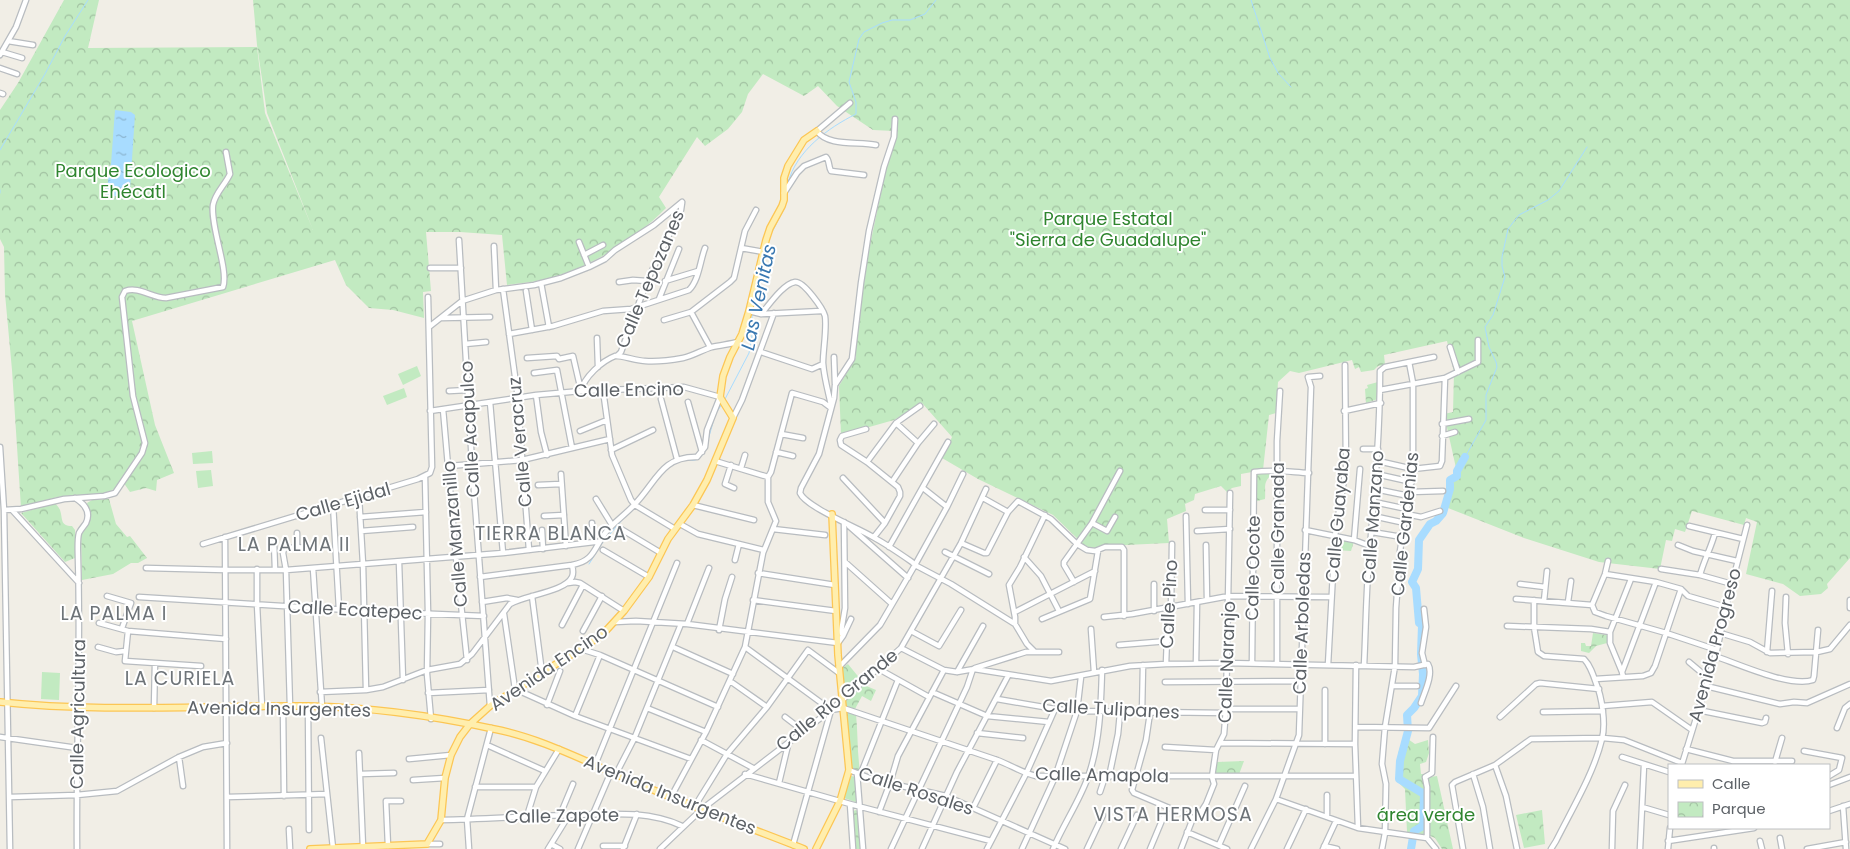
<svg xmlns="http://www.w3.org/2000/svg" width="1850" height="849" font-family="Poppins,sans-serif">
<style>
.grass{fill:#c2eac1}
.park{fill:url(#park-crowns)}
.water{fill:url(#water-ripples)}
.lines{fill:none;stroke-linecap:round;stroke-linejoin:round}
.stream{stroke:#a8dcff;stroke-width:1}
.river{stroke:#a8dcff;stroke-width:8}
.minor-casing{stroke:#b8bcc0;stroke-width:7}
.major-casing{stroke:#fcc654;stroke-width:8}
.minor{stroke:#fff;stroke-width:4.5}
.major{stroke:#ffeead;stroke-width:5.5}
.labels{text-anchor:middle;stroke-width:4;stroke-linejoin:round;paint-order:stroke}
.park-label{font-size:18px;fill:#2f852f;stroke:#fff}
.street-label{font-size:18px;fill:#5d6267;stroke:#fff}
.water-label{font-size:19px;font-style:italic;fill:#3978b1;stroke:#fff}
.neighbourhood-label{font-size:19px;letter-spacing:1px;fill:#6e7479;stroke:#fff}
</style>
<defs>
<pattern id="park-crowns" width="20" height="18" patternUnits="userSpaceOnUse" patternTransform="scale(1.25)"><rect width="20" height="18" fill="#c2eac1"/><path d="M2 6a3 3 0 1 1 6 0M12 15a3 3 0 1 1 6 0" fill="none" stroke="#a1c1a1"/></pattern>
<pattern id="water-ripples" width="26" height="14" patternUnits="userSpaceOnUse" patternTransform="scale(1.25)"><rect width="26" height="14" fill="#a8dcff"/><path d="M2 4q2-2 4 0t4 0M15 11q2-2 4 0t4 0" fill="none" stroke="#8cb6d2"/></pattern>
</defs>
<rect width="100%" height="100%" fill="#f1eee6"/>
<!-- grass -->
<path class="grass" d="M417 366 421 376 403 385 398 374Z
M404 388 407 397 387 405 383 396Z
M212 451 213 463 193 464 192 453Z
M211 470 213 486 198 488 196 471Z
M42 672 60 673 59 700 41 699Z"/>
<!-- park -->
<path class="park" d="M64 0H99L88 48 257 47 265 113 313 230 267 113 257 45 253 0H1850V558L1827 584 1828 588 1821 594 1800 596 1783 584 1746 574 1757 522 1746 518 1744 525 1692 511 1685 532 1675 529 1672 541 1666 540 1660 569 1599 562 1524 538 1448 508 1456 468 1444 414 1453 412 1454 372 1447 341 1384 355 1385 365 1378 366 1374 370 1361 372 1359 367 1355 369 1352 360 1299 373 1290 371 1278 382 1276 413 1269 415 1263 470 1241 474V486L1232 488 1227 492 1221 486 1195 494 1194 500 1185 504 1186 511 1167 519 1169 543 1104 546 1095 551 1083 544 1053 515 978 479 942 458 952 437 922 403 894 420 841 435 839 386 856 357 855 348 863 278 894 131 873 130 837 106 818 86 804 96 763 74 748 94 742 112 728 129 705 146 697 137 659 197 666 208C635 240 585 271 541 280 530 283 518 283 507 285L502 235 460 232H426L431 291 423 292 424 318 393 310 369 308 346 285 335 260 132 321 155 425 174 473 157 480 156 491 146 488 130 492 121 479 117 487 108 493 57 497 21 508 12 370 5 294 4 247 0 239V110L18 83Z
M1378 382V399L1366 403 1365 389 1368 388 1367 385Z
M1274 473C1262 482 1266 486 1265 499L1257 501 1255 474Z
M109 499 116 524 127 537 130 536 147 558 138 563H131L113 574 82 580 81 533 90 517 87 503 92 500Z
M55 503C56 504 60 509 60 510 63 519 60 526 72 526L75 530V558L65 562 21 513Z
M1337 538 1354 541 1351 551 1336 550Z
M1593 633 1607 635V643L1596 646 1589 653 1581 651V643H1585L1586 646H1591Z
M848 664 861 680 844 692 841 669Z
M864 685 876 690 871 701 862 696 855 709 846 706 845 702Z
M844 711 856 714C858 733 857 752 860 771L851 769Z
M1405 737 1415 744 1428 740 1429 753 1426 762 1420 764 1421 774H1429L1430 777 1437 776 1453 849H1442L1435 838 1428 835 1407 832 1405 789 1400 784C1398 765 1394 755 1405 737Z
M1244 761 1238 777 1211 776 1217 762Z
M851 776 861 778V804L844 798Z
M856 810 859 813 861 849H855L853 811Z
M1542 810 1545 844 1524 848 1516 815Z"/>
<!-- water -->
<path class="water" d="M115 110 131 112 135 115 130 189 116 196H108L107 193 109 169 111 164Z"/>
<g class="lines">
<!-- stream -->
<path class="stream" d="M1251 0 1270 58 1278 73 1291 87
M0 150 45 74 65 36 88 0
M788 183C796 151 828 128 856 114V102L849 82 859 39 864 32 882 23 892 20H910L925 14 936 0
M0 190V193
M772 232 785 207
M724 401 749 353 752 335V314
M716 413 722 404
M708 440 714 419
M1465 457 1486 420V395L1497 367 1496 362 1489 347 1485 327 1493 315 1505 277 1502 266V257L1508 229 1519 215 1548 200 1559 191 1587 147
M689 460C698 462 703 456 706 448
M638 504 662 474 671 466
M589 564 603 542 623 519 636 507"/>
<!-- river -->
<path class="river" d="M1411 849 1414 831 1423 826 1424 794 1399 779 1400 761 1408 731 1407 715 1414 708 1422 696 1423 674 1421 654 1422 625 1419 623 1416 588 1412 582 1418 569 1419 540 1430 524 1436 521 1443 513 1450 489V480L1457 476V471L1465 457"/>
<!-- minor casing -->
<g class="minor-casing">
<path id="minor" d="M8 41 33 45
M2 52 22 58
M0 55 16 27 26 0
M0 68 17 74
M0 93 3 94
M850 103 817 131C828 147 859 141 876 145
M895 119 894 137 884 167 869 231 861 283 852 359 835 385 834 398 819 454 801 488 800 493C806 507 858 528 873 537 886 544 899 553 912 562L915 565 951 584 1015 624 1027 644 1034 651
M784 193 797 173 804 166 826 157C830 161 828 166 831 171L864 175
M459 240 472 464 490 706
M579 242 589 267
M494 246 496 290
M741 248 764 252
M584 255 603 245
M430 268H461
M665 281 698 271
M619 282 633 280 647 281
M541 283 549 327
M503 289 517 391 529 550
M526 291 532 330
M659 299 679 249
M749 311 761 314 821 311
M691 312 710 347
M761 314C769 305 783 284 795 282 804 281 823 309 825 316 827 328 823 350 823 363 824 377 828 391 831 405
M442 318 490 317
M664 320 691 312 730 282 734 278 745 231 756 210
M429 327 462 301 496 290 534 285 561 278 589 267 605 259 615 250 654 225 682 202
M509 334 553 326 603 311 631 309 689 290C699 280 700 261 705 248
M597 338 598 367
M465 344 486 342
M1450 347 1458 372
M761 352 812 369 823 364
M618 355 621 352 647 281 681 210 682 203
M834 357 835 384
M527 358 557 356 559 359 573 356 579 382 582 386
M534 373 557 370 572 448
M1311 387 1308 377 1320 376
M603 390 612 455 631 500 635 505 675 529
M1380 390 1445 378 1478 362V340
M449 391 468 390
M581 391C584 377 602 361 615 356 619 355 638 361 645 361 657 362 672 360 683 358 693 356 702 350 712 347 721 345 730 344 738 342
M536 395 541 432 547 455
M661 399 677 459
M490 402 503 553
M688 402 702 452
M443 409 456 557 467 660
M430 411 536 395 581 391 684 387 720 397 707 430 705 447 697 457C661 456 656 483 634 505 625 515 614 522 606 532 594 547 595 561 572 565L480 577
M1344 411 1381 403
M733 418 742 400 774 313
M896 423 918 443
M1442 424 1469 419
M866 429 842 436 840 440 841 445 867 462 898 487 900 492V496L885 523 874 537
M580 431 607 420
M781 434 803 438
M1442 436 1455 432
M0 447 4 510 10 849
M1363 449H1378
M611 450 653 430
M776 452 793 456
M715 461 768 477
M1378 461 1413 469 1440 466 1442 461 1445 378
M867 462 896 423 920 406
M731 465 725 484 734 488
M449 466 522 460 610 439
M741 468 745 455
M561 474 566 546
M1376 474 1412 482
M425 476 428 613 427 674 431 719
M843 478 885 523
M892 482 918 443 934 424
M538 485 561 484
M923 488 947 507
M1375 489 1409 496
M1410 492 1443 491
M359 497 363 564 366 690
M75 498C85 504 91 512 86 523 84 526 81 529 79 533 77 540 78 552 78 559 81 656 76 752 77 849
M983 498 1008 512
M596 499 612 525
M1374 502 1407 509
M333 504 339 609
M693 505 754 520
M4 510 21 509 64 499 104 496 115 493 142 453 145 443 133 396 122 297 125 291C139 286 152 298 166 298L223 287C229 270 210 226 213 205 215 193 225 185 230 174L226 152
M12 510 79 583
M1205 510H1230
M1406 514 1421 517 1440 511
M544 516 564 515
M1186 516 1188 604
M1373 516 1405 523
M360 517 426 512
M592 523 594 542
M1092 523 1107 531 1115 517
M680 524 698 534 764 550
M849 526 908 578
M1689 526 1743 539
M621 529 661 553
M773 529 825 535
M542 530 543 549
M1305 530 1354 540 1370 546
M361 531 413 527
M1197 531 1230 529
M1372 532 1402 537
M297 533V548
M225 537 227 849
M1354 540 1360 469
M274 542 275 569
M961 543 984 553H987L1008 512 1018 501 1051 519 1077 544 1087 550 1095 551 1105 547H1122L1124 550V616
M203 544 418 479 430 473 432 467 428 297
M1206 545 1207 600
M1678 545 1693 551 1737 561
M889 547 948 442
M603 550 649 577
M945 552 989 574
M1024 557 1041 576 1059 611
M735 560 739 544
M399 562 403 680
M845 562 892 604
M146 568 225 570H286L503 553 594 542H599
M313 568 322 707
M257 569V604L262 707
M1661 569 1700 575 1732 584
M758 573 835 585
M1605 574 1656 582 1681 589 1688 596 1726 607
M1700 575C1704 560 1711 548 1715 533
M1074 582 1064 565V562L1092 523 1120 471
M568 583 575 582 580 583 624 611
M1520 584 1545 587
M107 596 131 603 122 628
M532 596 542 673
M139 597 364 611 484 616
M1786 597 1785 623 1788 654
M1516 599 1592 605
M753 600 836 611
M1534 600V627L1538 652 1544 656 1584 659C1590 665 1593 674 1596 683 1602 697 1606 724 1602 739 1594 773 1572 809 1556 841L1551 849
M1850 600V608
M1544 601 1547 571
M482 602 507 598 517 600
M1568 602 1571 581
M1592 605 1595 612 1606 616 1666 633 1717 650
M1592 605 1605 574 1608 561
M1424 609 1426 627 1422 653 1425 665
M1154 611V584
M1015 612 1095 571
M504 614 515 689 575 716 691 759
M1104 617 1132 614 1229 596 1331 597
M1042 619 1090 599 1098 551
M615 622 636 621 687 624 838 643 843 636 841 632 845 608 844 522
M99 623 128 631 226 639
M687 624 709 568
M1015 624V617L1009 585 1020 567 1045 515
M562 625 583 585
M1507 626 1591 629 1610 632
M1091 629 1094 672
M719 630 725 599 732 577
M128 631 125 661 201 666
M583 631 602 596
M911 631 939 646 961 610
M1720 633 1750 642 1770 653 1817 652 1830 649 1850 625
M843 636 851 619
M1119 645 1168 641
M98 647 116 652 125 651
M673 647 733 674
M745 647 831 710
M901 648 944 670 957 672 974 669 1051 681 1130 666 1166 664 1227 663 1414 667 1428 664C1434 674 1424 693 1421 703
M581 649 600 655 718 707
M1767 652 1772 591
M1715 656C1738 664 1791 688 1813 680L1814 676 1818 630
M1689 662 1708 678
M1196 663 1197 602
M1252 663 1254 472C1272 469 1290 472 1309 473
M1166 664 1168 612 1171 607 1172 544
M1277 664V441L1280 391
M1328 665 1335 536 1346 467 1345 365
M1356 665 1355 744 1358 828
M1364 666C1366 626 1366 586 1370 547 1375 488 1380 430 1380 371L1385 367 1434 357
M839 667 880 625 915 565 947 507 963 474
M877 668 929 697
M975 668 1026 652H1059
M957 672 983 626
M1622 672 1610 643V632L1631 579
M1623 677 1622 672 1656 582
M1595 679 1643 676 1651 673 1655 666 1681 589
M730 681 767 707
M1165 682 1301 681
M1392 686H1417
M1706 686 1780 704 1794 702 1807 703 1850 684
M320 692 366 690 383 687 427 670 460 664 472 654 510 604C525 595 565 592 572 577 574 573 573 569 572 565
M932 692 987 716 1049 722
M428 693 489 690
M997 699 1055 709 1077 711 1226 713
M547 705 560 671
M290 706 286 570 283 553 284 549 287 548 312 547
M308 706 309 830
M1602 706 1652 702 1692 730
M283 707 284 796
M154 708 155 663
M647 708 706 732
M1226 709H1299
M831 710 843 708 997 760C1011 765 1022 773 1036 776H1356
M1698 710 1762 723 1765 722 1766 718
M1543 712 1603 711
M1142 713 1143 665
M1150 713 1146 740 1132 790 1134 793 1193 818
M575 716 600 655
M785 717 802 730
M1500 717 1536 684 1540 683 1599 689
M1356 727 1429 728 1456 686
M1837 728 1845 708 1850 704
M977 733 1023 738
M0 737 77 748
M321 738 333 848
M701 740 753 768
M1220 743 1355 744
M1325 744V690
M487 745 545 771
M1165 747 1216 750
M1686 749 1733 761H1792
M1804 751 1842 758 1839 770 1829 776
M359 753 363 847
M179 757 183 786
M1622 757 1669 772
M409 759 451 755
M1775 762 1782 738
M1682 764 1717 650 1726 607 1747 525
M595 765 677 563
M1495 765 1506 796 1517 849
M849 770 875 780 946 796 1065 849
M857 773 863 849
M861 773 898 680
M360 774 394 773
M616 774 634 739 681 624
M745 774 850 804 991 841
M1473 774 1483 807 1490 849
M1109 777 1118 734 1120 713
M413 780 445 778
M779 783 789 741
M1829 785 1850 777
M475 787H536
M1100 792 1105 777
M1327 795V817
M10 797 77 795 117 791 179 757 203 747 227 743
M227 797 327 794
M671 797 706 732 745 647 763 553 776 521 768 502V477L771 472 792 393 823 402 831 408
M1276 799 1358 828 1427 838 1436 849
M850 804 853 849
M695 806 727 754 767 707 808 650 839 673
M1843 806 1846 849
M1642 807 1669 815
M973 808 997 760
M1829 811 1850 804
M879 812 890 783 898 756 944 670
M560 815 573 784
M527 816 536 787 559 749
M441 820C485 819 528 816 572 815 609 814 648 810 682 826
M289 829 290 849
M1187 832 1227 849
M1427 838V787L1425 777 1432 773 1433 737
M1780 838 1782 849
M1668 841 1754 828
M1760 841 1762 849
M427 844H440
M551 844 560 849
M793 845 831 710
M1219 845 1245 786
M388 846 386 801H401
M603 846H625
M1324 846 1337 849
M1714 848V849
M469 849 467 819 491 728
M548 849 569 815
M578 849 611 772
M623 849 637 814
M660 849 702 809 831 710 901 648 961 543 986 489
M891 849 967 687 973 669
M922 849 957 772 1008 676
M987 849 1026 774 1055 709
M1022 849 1055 777 1077 711 1081 677
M1053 849C1063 825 1079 802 1088 777 1100 743 1101 705 1102 670
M1087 849 1103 815
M1121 849 1137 815
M1150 849 1163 818
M1181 849 1193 818 1199 815 1206 804 1214 784 1212 777 1216 750 1224 734 1226 709 1230 493
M1251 849 1276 799 1299 735 1311 387
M1287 849 1306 809
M1323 849 1336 821
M1382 849 1385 833 1386 784 1382 764 1385 727 1395 666 1396 608 1400 551 1413 469V383L1409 362
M1463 849 1452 785 1455 782 1495 765 1531 739 1603 738 1624 740 1682 763
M1612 849 1613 811 1625 785
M1640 849 1644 765
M1668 849 1670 828
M1807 849 1846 842"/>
</g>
<!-- major casing -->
<g class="major-casing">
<path id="major" d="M0 702C103 713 205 705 308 706 370 707 434 716 494 729 535 737 572 755 611 772 674 800 740 824 804 849
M310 849 427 844 441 820 445 778 451 755 460 737 470 724 490 706 602 635 624 611 649 577 668 539 693 505 707 480 733 418 720 397 723 376 730 357 742 334 749 311 766 240 770 228 782 206 784 200V178L788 166 804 140 817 131
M816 849 840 801 849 770 838 655 832 514"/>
</g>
<!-- minor -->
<use href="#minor" class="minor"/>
<!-- major -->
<use href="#major" class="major"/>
</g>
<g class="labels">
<!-- park labels -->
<g class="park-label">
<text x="133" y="177">Parque Ecologico<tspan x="133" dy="21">Ehécatl</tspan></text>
<text x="1108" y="225">Parque Estatal<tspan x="1108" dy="21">"Sierra de Guadalupe"</tspan></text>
<text x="1426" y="821">área verde</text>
</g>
<!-- street labels -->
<g class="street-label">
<text transform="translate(650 279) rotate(-67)" y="6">Calle Tepozanes</text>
<text transform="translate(629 390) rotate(-1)" y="6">Calle Encino</text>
<text transform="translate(470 429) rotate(-93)" y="6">Calle Acapulco</text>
<text transform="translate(520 442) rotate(-95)" y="6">Calle Veracruz</text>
<text transform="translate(343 502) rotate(-16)" y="6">Calle Ejidal</text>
<text transform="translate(1338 515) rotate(-85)" y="6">Calle Guayaba</text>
<text transform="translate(1373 517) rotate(-86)" y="6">Calle Manzano</text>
<text transform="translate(1405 524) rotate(-84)" y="6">Calle Gardenias</text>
<text transform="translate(1278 528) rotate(-90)" y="6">Calle Granada</text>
<text transform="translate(455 534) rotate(-95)" y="6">Calle Manzanillo</text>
<text transform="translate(1253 568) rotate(-89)" y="6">Calle Ocote</text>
<text transform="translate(1169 604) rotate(-87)" y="6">Calle Pino</text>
<text transform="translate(355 610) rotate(3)" y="6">Calle Ecatepec</text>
<text transform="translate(1302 623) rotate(-88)" y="6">Calle Arboledas</text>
<text transform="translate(1715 645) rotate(-75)" y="6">Avenida Progreso</text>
<text transform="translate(1227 662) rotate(-88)" y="6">Calle Naranjo</text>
<text transform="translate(549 668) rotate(-34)" y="6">Avenida Encino</text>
<text transform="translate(837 700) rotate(-39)" y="6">Calle Río Grande</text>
<text transform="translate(279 709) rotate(1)" y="6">Avenida Insurgentes</text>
<text transform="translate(1111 709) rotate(3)" y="6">Calle Tulipanes</text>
<text transform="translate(78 714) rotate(-89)" y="6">Calle Agricultura</text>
<text transform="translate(1102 775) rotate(1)" y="6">Calle Amapola</text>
<text transform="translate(916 791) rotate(18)" y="6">Calle Rosales</text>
<text transform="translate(670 795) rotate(22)" y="6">Avenida Insurgentes</text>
<text transform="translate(562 816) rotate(-1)" y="6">Calle Zapote</text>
</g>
<!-- water labels -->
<g class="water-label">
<text transform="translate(758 297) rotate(-78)" y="7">Las Venitas</text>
</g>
<!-- neighbourhood labels -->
<g class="neighbourhood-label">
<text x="551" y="540">TIERRA BLANCA</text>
<text x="294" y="551">LA PALMA II</text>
<text x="114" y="620">LA PALMA I</text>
<text x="180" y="685">LA CURIELA</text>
<text x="1173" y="821">VISTA HERMOSA</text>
</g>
</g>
<!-- legend -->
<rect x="1668" y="764" width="162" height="65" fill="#ffffff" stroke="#bec0c2"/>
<rect x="1678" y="780" width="25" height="8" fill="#ffeead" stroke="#bec0c2"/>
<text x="1712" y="789" font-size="15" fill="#5d6267">Calle</text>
<rect x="1678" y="802" width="25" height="15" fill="url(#park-crowns)" stroke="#bec0c2"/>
<text x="1712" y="814" font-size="15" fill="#5d6267">Parque</text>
</svg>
